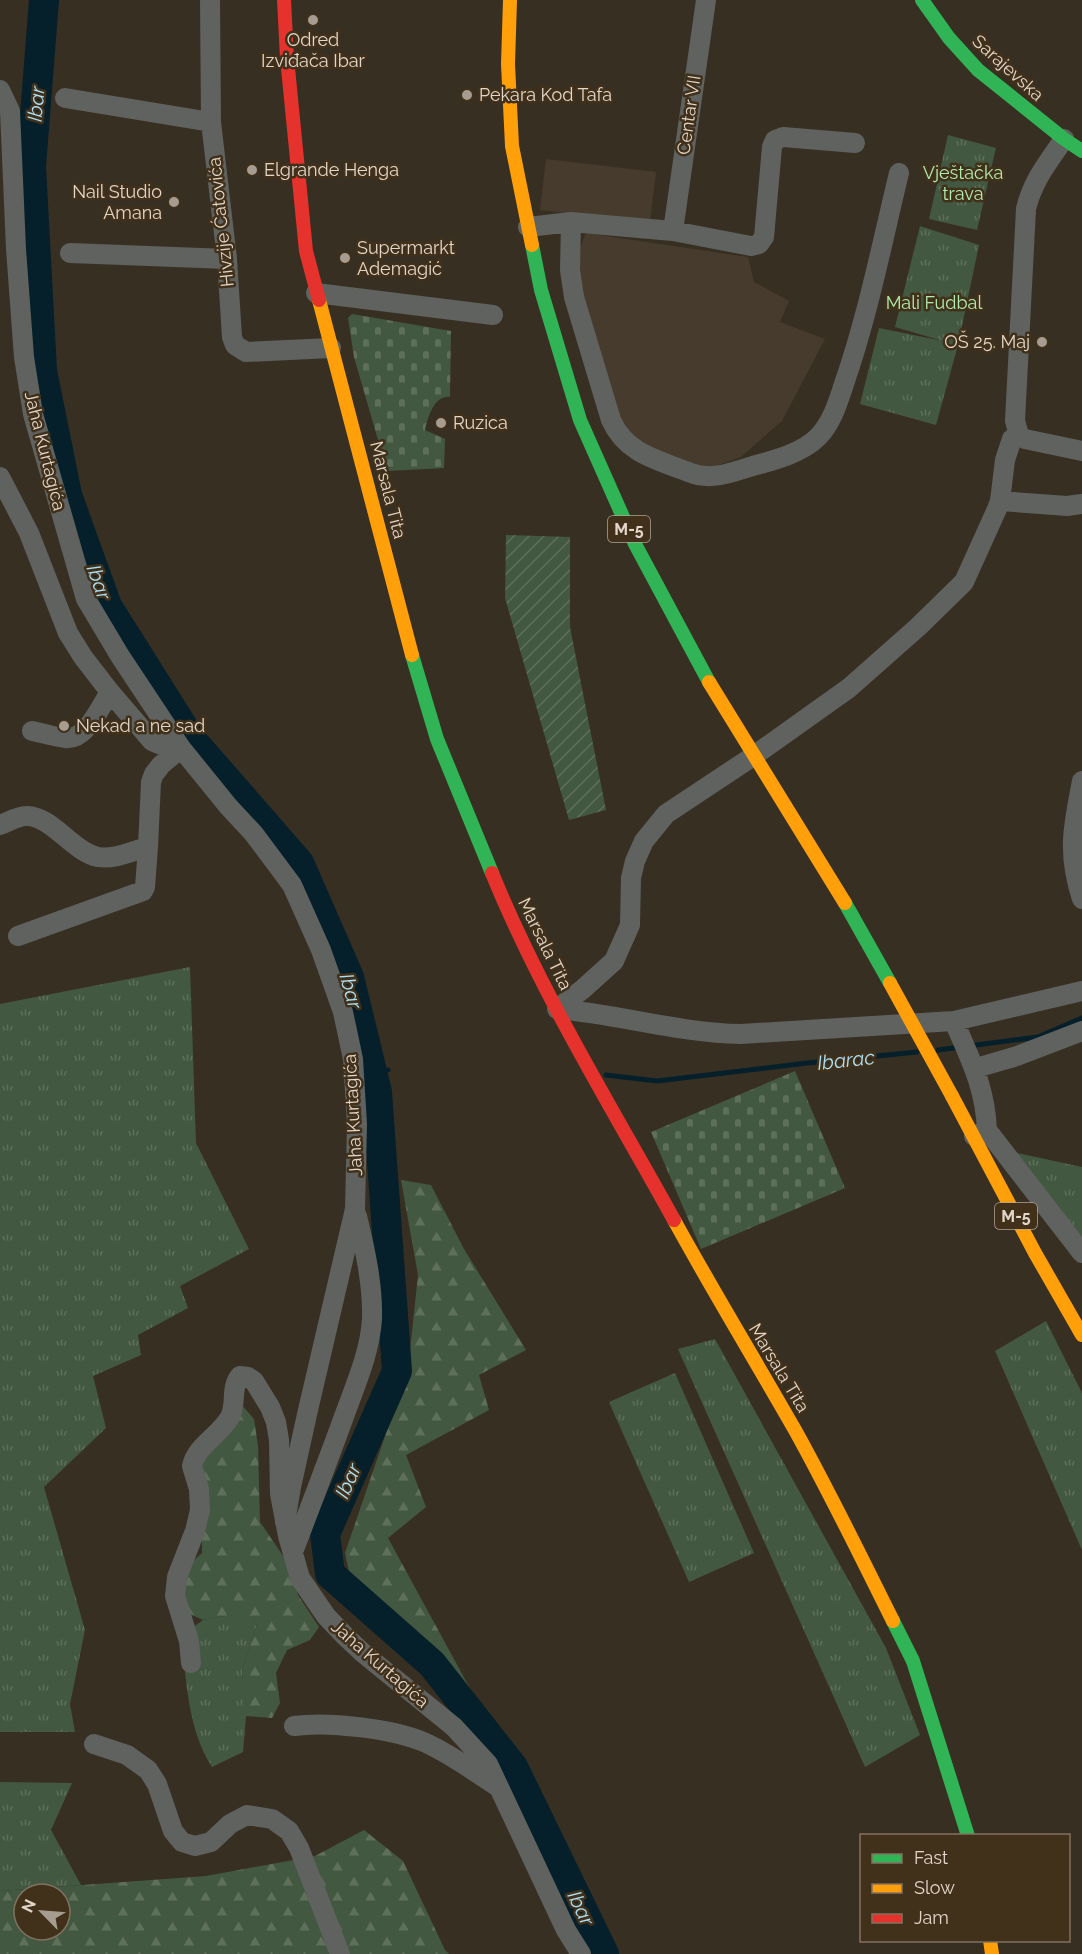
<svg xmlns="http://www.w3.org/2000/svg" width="1082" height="1954" font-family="Raleway,sans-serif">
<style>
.commercial{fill:#473b2d}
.medical{fill:#463b2c}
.grass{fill:url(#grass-tufts)}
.forest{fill:url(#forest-firs);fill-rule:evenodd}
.cemetery{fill:url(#cemetery-stones)}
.garden{fill:url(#garden-furrows)}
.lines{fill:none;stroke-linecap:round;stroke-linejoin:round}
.stream{stroke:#05202a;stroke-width:5}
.river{stroke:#05202a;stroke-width:30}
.street{stroke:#5f625f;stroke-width:20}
.fast{stroke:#30b455;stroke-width:14}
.slow{stroke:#ff9f0a;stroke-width:14}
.jam{stroke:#e5322d;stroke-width:14}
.slow-bridge{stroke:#ff9f0a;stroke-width:14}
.poi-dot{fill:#a69c8f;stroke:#41301a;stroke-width:2}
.labels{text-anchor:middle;stroke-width:5;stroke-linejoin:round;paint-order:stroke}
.shield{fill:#41301a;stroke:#b1a494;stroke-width:1.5}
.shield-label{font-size:16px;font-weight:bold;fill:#e1d6c9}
.poi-label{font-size:18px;fill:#e1d6c9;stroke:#41301a;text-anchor:start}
.street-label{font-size:18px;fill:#e1d6c9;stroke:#41301a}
.park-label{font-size:18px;fill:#b0ecae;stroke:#41301a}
.water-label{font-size:20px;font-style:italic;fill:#abe0f7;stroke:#41301a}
</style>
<defs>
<pattern id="grass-tufts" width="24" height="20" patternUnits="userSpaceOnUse" patternTransform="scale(1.5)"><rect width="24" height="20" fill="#435840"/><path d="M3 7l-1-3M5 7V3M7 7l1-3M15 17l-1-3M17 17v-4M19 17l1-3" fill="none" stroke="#5e6f5a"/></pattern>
<pattern id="forest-firs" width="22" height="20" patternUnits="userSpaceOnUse" patternTransform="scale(1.5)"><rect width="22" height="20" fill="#435840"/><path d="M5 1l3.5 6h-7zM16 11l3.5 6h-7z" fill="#5e6f5a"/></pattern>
<pattern id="cemetery-stones" width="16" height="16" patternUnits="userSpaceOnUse" patternTransform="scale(1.5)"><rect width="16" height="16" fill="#435840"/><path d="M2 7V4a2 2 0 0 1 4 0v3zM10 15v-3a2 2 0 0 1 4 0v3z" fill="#5e6f5a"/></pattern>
<pattern id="garden-furrows" width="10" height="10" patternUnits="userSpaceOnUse" patternTransform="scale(1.5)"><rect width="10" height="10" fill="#435840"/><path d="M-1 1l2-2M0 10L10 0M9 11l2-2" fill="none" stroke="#5e6f5a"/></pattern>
</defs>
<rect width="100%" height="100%" fill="#382f23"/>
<!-- commercial -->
<path class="commercial" d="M546 159 656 172 650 222 540 210Z"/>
<!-- medical -->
<path class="medical" d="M586 233 748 257 754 282 789 301 780 322 825 339 782 421 741 457 697 473 614 440 565 287Z"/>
<!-- grass -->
<path class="grass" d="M948 135 996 148 977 230 929 219Z
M920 226 979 245 958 345 936 425 860 404 879 328 943 341 895 327Z
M190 967 196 1143 249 1249 180 1286 188 1308 138 1335 141 1355 93 1376 106 1428 44 1487 85 1630 70 1704 75 1732H0V1004Z
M1012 1152 1082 1167V1237Z
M1046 1321 1082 1393V1550L995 1351Z
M715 1339 886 1648 920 1735 865 1767 678 1349Z
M675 1373 754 1553 689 1582 609 1402Z
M224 1616H249L257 1624 242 1671 246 1716 243 1752 212 1767C187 1728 187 1681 181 1636L203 1620Z
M0 1782 72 1783 51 1830 81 1885 0 1891Z"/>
<!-- forest -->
<path class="forest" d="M401 1180 431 1185 464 1249 526 1350 479 1375 489 1410 406 1455 426 1507 388 1538 473 1694 350 1577 345 1553 408 1369 418 1275Z
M234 1396 254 1419 258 1446 260 1522 290 1566 298 1595 319 1627 310 1640 287 1650 276 1673 280 1703 272 1718 245 1716 242 1671 257 1624 248 1616H224L203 1620 179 1609 183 1570 202 1553V1527L195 1466Z
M364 1830 403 1861 445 1950 449 1954H0V1891L206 1876 315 1856ZM24 1894H60V1930H24Z"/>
<!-- cemetery -->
<path class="cemetery" d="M352 314 451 331 450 397C434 395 428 417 425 430L445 439 444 468 387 471 354 357 348 318Z
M795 1071 845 1188 701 1249 651 1132Z"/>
<!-- garden -->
<path class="garden" d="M506 535 570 537V627L606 810 569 820 505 598Z"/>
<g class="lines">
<!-- stream -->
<path class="stream" d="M938 1050 1038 1037 1082 1018
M373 1075 388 1070
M606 1075 657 1081 807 1063 917 1052"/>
<!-- river -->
<path class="river" d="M44 0 31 166 42 371 67 495 107 606 190 738 299 863 349 977 377 1092 397 1371 325 1534 330 1574 432 1664 513 1767 604 1954"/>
<!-- street -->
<path class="street" d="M210 0 211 122 227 259 232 337 235 345 246 352 331 348
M0 90 10 111 16 249 24 357 33 414 86 599 120 656 181 748 228 806 254 834 292 885 321 950 343 1012 353 1059 357 1124 355 1209 308 1410 291 1487 285 1522
M65 98 211 122
M1064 139C1048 162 1032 182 1026 209L1015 421 1019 435 1025 439 1082 451
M571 222 570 270 574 297 611 420C626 454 658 460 691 473 712 481 733 472 753 466 775 460 802 453 818 437 832 423 838 402 844 384 868 315 882 243 899 173
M528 227 571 222 673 231 751 246 759 244 764 237 772 147 775 140 783 137 855 143
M673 231 706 0
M70 253 227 259
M316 293 493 315
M0 477 29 533 68 633 83 657 110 692 152 741 159 744 181 748
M1000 501 1067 506 1082 504
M32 731C43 733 55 737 65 738 86 741 100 707 110 692
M1082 781C1073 827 1067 853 1082 899
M0 825C8 822 18 816 26 816 51 815 73 852 98 857 114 860 132 851 148 847L151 782 154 774 161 765 181 748
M18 936 143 891 145 887 148 847
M557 1009 583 989 614 961 630 925 631 878 635 861 644 841 666 814 755 755 849 688 918 627 964 582 997 509 1000 501 1005 460 1012 439 1019 435
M557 1009C618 1014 679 1033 741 1034L954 1021C970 1059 985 1086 987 1130L974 1136
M954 1021 1082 991
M976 1068 1017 1056 1082 1031
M987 1130 1082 1253
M293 1552C311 1505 329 1458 346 1411 357 1381 370 1351 372 1319 373 1285 365 1249 357 1216
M191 1663 189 1641 175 1596 177 1577 195 1531 200 1510 199 1489 192 1466C196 1446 220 1435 230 1417 237 1404 230 1388 240 1376L248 1377 254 1381 270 1407 276 1422 279 1440 280 1494 288 1536 300 1578 326 1616 345 1636 363 1653 454 1727 488 1764 566 1930 581 1954
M294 1726C328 1721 395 1729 426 1743 452 1755 475 1772 498 1787
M94 1744 127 1755 148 1770 157 1784 173 1831 182 1842 195 1846 211 1842 230 1824 247 1815 272 1819 289 1831 299 1848 340 1954"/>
<!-- fast -->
<path class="fast" d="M922 0 949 38 978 70 1064 139 1082 151
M532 245 541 290 580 420 635 544 709 682
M412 655 437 739 492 873
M845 903 890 983
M893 1621 913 1661 968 1836"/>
<!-- slow -->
<path class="slow" d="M510 0 508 64 512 146 532 245
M319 300 412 655
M709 682 845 903
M952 1096 1035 1253 1082 1335
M674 1220C713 1291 755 1360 795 1430 830 1493 861 1557 893 1621
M990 1940 992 1954"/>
<!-- jam -->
<path class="jam" d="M284 0 287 58 306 251 319 300
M492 873C541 993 611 1106 674 1220"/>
<!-- slow-bridge -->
<path class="slow-bridge" d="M890 983 952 1096"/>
</g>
<!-- markers -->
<g class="poi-dot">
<circle cx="313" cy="20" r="6"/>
<circle cx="467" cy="95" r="6"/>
<circle cx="252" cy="170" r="6"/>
<circle cx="174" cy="202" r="6"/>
<circle cx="345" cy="258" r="6"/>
<circle cx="1042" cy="342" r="6"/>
<circle cx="441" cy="423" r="6"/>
<circle cx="64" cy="726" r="6"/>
</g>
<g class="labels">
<!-- shield labels -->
<g class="shield">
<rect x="608" y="516" width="42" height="26" rx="4.5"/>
<rect x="995" y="1203" width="42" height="26" rx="4.5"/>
</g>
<g class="shield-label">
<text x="629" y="535">M-5</text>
<text x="1016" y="1222">M-5</text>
</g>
<!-- poi labels -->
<g class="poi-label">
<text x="313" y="46" text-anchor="middle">Odred<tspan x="313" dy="21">Izviđača Ibar</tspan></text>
<text x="479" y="101">Pekara Kod Tafa</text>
<text x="264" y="176">Elgrande Henga</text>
<text x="162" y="198" text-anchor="end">Nail Studio<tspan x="162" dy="21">Amana</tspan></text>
<text x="357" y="254">Supermarkt<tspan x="357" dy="21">Ademagić</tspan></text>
<text x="1030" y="348" text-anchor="end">OŠ 25. Maj</text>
<text x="453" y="429">Ruzica</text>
<text x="76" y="732">Nekad a ne sad</text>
</g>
<!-- street labels -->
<g class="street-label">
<text transform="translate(1008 68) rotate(42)" y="6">Sarajevska</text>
<text transform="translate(689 115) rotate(-82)" y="6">Centar VII</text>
<text transform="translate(221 222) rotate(-96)" y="6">Hivzije Ćatovića</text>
<text transform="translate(45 451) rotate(76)" y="6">Jaha Kurtagića</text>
<text transform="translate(388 490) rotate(76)" y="6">Marsala Tita</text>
<text transform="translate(545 944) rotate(64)" y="6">Marsala Tita</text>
<text transform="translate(353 1115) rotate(-93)" y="6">Jaha Kurtagića</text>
<text transform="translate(779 1368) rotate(59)" y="6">Marsala Tita</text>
<text transform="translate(380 1664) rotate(41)" y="6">Jaha Kurtagića</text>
</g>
<!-- park labels -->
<g class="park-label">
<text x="963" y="179">Vještačka<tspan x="963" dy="21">trava</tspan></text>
<text x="934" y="309">Mali Fudbal</text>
</g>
<!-- water labels -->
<g class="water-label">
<text transform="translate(36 104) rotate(-85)" y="7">Ibar</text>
<text transform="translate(99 582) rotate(70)" y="7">Ibar</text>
<text transform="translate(351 991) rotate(74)" y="7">Ibar</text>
<text transform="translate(846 1060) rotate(-6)" y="7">Ibarac</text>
<text transform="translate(348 1481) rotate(-66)" y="7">Ibar</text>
<text transform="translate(581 1908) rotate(64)" y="7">Ibar</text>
</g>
</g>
<!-- legend -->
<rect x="860" y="1834" width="210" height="108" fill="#41301a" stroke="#817260" stroke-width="1.5"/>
<rect x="872" y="1854" width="30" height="9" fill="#30b455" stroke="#817260" stroke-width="1.5"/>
<text x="914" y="1864" font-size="18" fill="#e1d6c9">Fast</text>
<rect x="872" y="1884" width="30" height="9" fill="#ff9f0a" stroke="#817260" stroke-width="1.5"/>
<text x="914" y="1894" font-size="18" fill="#e1d6c9">Slow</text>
<rect x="872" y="1914" width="30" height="9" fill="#e5322d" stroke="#817260" stroke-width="1.5"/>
<text x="914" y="1924" font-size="18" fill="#e1d6c9">Jam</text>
<!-- north arrow -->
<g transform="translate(42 1912) rotate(295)"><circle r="28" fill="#41301a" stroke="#817260" stroke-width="1.5"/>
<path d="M0-4.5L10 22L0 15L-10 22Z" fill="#a69c8f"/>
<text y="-9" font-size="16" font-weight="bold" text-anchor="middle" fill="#e1d6c9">N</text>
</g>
</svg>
